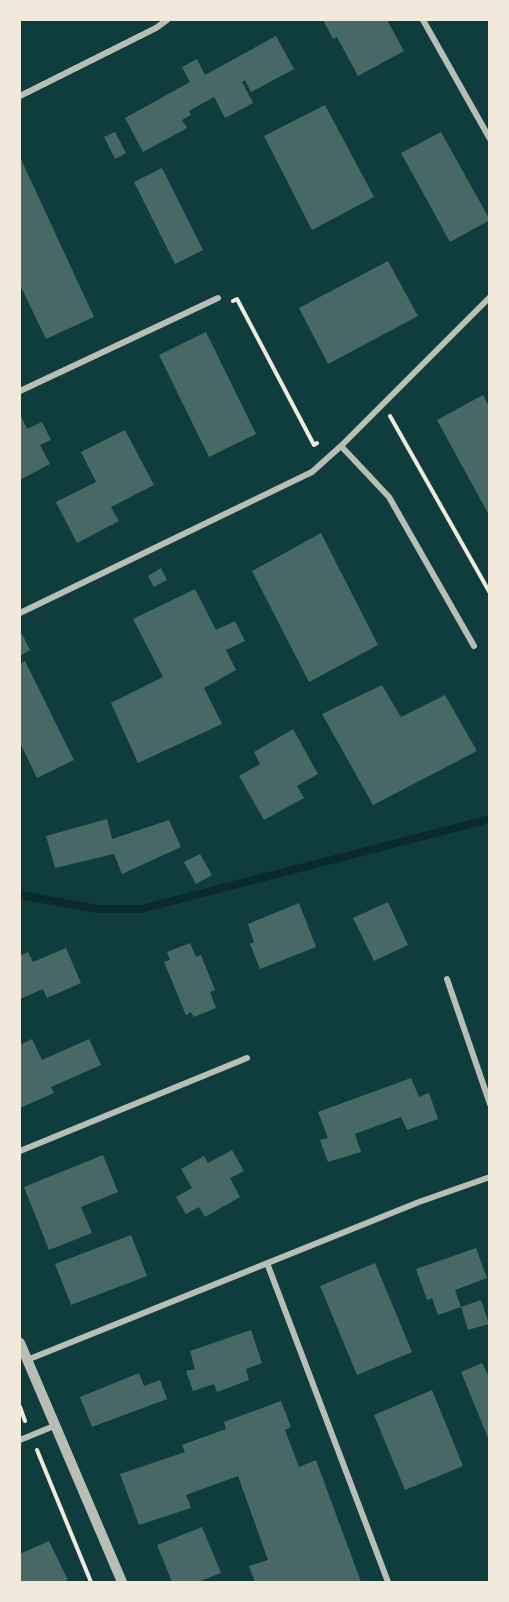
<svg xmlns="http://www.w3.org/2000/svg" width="509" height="1602" font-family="'Crimson Pro',serif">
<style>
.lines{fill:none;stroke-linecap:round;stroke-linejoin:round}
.stream{stroke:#0a2a2b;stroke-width:8}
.building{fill:#486865}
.path{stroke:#f1e9da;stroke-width:4}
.minor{stroke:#b8beb3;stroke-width:6}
.tertiary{stroke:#b8beb3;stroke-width:10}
</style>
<rect width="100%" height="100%" fill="#0f3d3e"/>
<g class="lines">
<!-- stream -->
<path class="stream" d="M20 895 97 909H141L490 819"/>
</g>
<!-- building -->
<path class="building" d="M323 20H387L404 51 358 76 337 37 333 39Z
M276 36 294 69 251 92 245 80 242 82 253 103 225 118 214 97 189 111 191 115 182 120 187 128 143 152 125 118 190 82 182 67 197 59 205 75Z
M325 105 374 197 312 230 264 136Z
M115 132 126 153 115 159 104 137Z
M441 132 490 220 450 242 401 153Z
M20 157 94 317 46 339 20 285Z
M162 168 203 250 175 264 134 182Z
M388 261 418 316 328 364 299 308Z
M206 332 256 434 209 457 159 355Z
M483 395 489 407V515L437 420Z
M20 414 27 429 42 422 51 440 40 445 50 464 20 480Z
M125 430 154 485 111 507 119 521 77 543 56 502 96 482 81 452Z
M321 533 378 645 309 682 252 571Z
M161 568 167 580 154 587 148 576Z
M195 589 216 630 235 621 245 641 226 650 236 670 204 688 222 724 138 763 111 703 163 677 133 619Z
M22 634 30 650 20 656V635Z
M25 661 74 760 37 778 20 743V664Z
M382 685 401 717 445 695 477 751 373 805 322 714Z
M293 729 318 774 297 786 304 798 264 820 239 776 260 764 254 752Z
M107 819 112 839 169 820 181 847 122 874 114 854 55 868 46 836Z
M200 854 212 875 196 884 184 862Z
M388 902 408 945 374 961 353 918Z
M299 903 316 947 260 969 250 944 254 942 248 924Z
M190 943 196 957 201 955 215 990 210 992 216 1008 194 1017 191 1012 186 1015 164 962 170 960 167 952Z
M66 948 81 983 47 998 43 989 20 999V956L28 952 33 962Z
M32 1039 42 1060 89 1039 101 1065 51 1087 54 1093 20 1108V1045Z
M411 1078 419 1097 429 1093 438 1119 407 1130 401 1117 355 1134 361 1152 328 1162 320 1140 328 1138 318 1112Z
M232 1150 244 1171 230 1178 240 1197 205 1217 199 1207 186 1214 176 1197 192 1188 181 1169 204 1156 208 1163Z
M103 1155 118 1192 81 1207 92 1233 49 1250 24 1187Z
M131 1235 147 1276 71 1305 55 1264Z
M476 1248 487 1278 455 1290 461 1307 481 1300 489 1324 468 1330 461 1307 438 1315 432 1298 427 1300 416 1269Z
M375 1263 412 1352 357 1375 320 1286Z
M251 1330 262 1363 246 1369 249 1380 217 1392 214 1384 193 1391 186 1371 195 1369 190 1351Z
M482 1363 489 1377V1440L461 1372Z
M139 1373 144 1386 160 1380 167 1399 92 1427 80 1397Z
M432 1390 463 1466 405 1490 374 1415Z
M281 1401 291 1427 285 1430 299 1467 316 1460 361 1582H255L249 1566 268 1560 238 1476 186 1495 191 1508 139 1525 120 1474 185 1452 182 1445 226 1429 224 1422Z
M202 1527 221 1573 198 1582H172L157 1545Z
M49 1541 68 1580 61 1582H20V1554Z"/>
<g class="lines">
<!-- path -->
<path class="path" d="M233 301 237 299 314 445 317 443
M390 416 490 593
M20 1407 25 1421
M37 1450 91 1582"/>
<!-- minor -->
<path class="minor" d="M423 20 490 139
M20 96 156 28 167 20
M20 391 218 298
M341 446 490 297
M20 613 312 472 341 446 389 497 474 646
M447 979 490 1104
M20 1151 247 1058
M267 1263 388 1582
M27 1360 419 1202 490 1177
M20 1440 54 1426"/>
<!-- tertiary -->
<path class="tertiary" d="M20 1343 122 1582"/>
</g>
<!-- border -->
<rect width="509" height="1602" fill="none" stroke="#f1e9da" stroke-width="42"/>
</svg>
